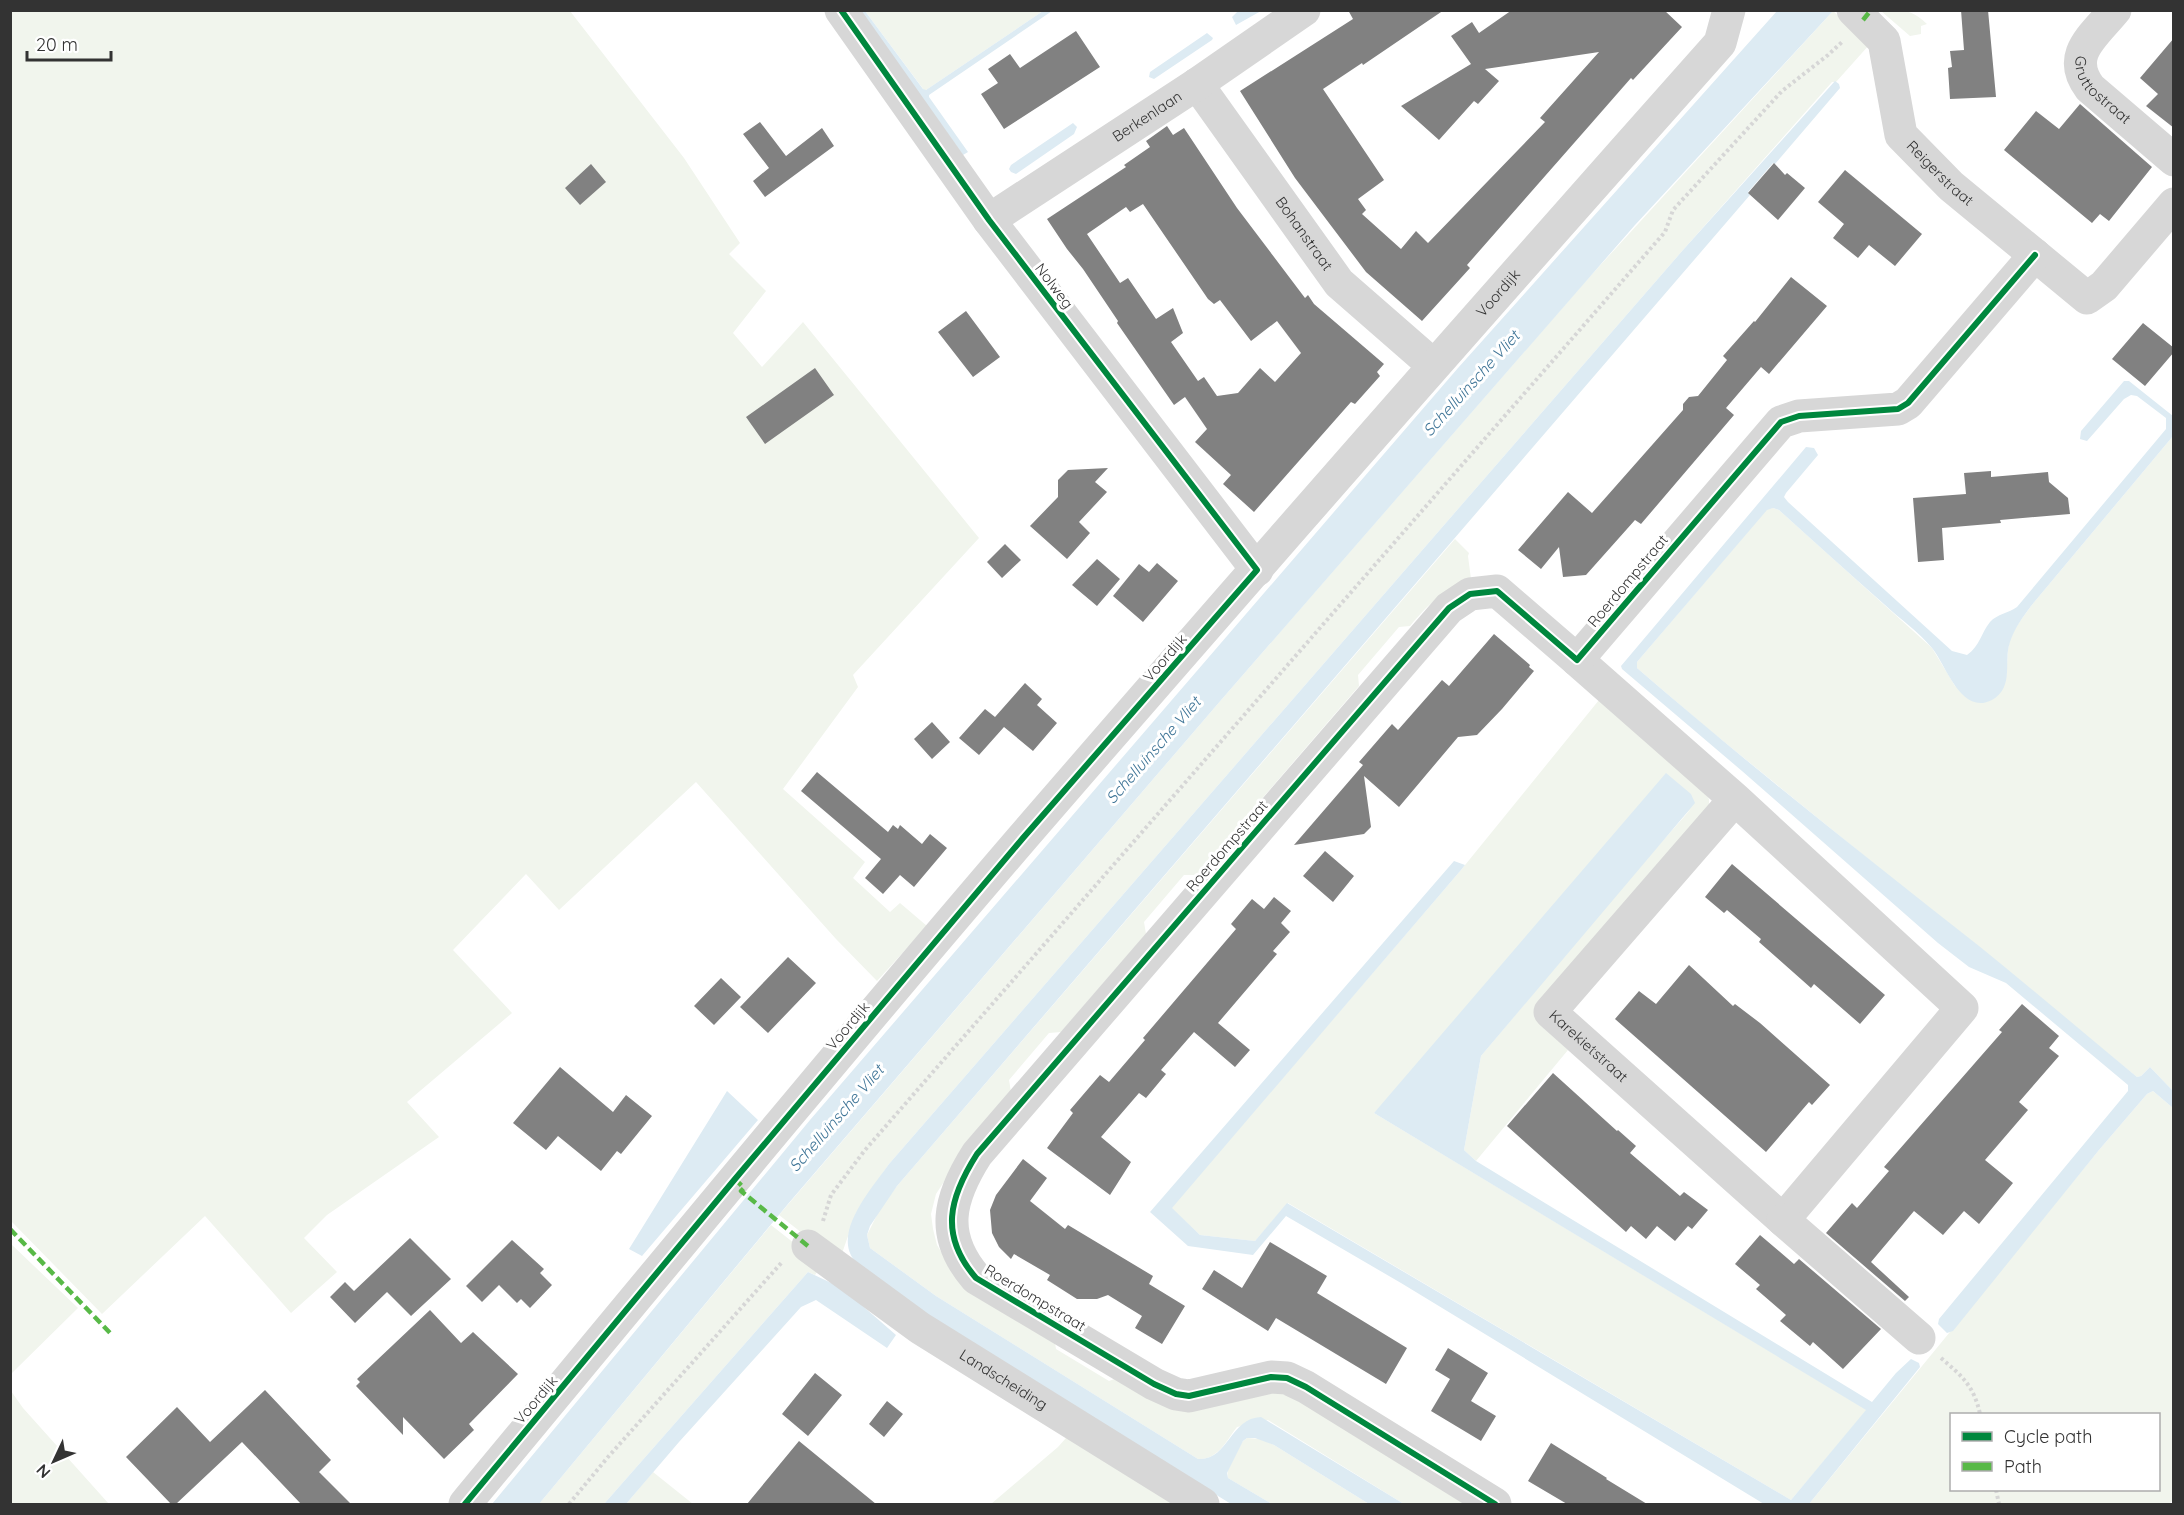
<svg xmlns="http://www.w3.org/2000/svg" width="2184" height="1515" font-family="Quicksand,sans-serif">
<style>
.green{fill:#f1f5ed;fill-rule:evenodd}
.water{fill:#ddebf3}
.building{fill:#818181;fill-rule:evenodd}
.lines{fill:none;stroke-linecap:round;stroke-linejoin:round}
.path{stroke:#d6d6d6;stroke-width:4;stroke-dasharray:3 3;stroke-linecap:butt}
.minor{stroke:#d7d7d7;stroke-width:33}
.tertiary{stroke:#d7d7d7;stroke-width:33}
.quiet{stroke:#58b947;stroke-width:4.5;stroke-dasharray:9 4.5;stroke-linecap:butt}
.cycleway-casing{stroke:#fff;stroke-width:10}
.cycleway{stroke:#00873e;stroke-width:6}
.labels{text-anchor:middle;stroke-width:6;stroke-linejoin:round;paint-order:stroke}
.street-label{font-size:15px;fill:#333;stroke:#fff}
.water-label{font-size:16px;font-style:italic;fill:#3f7597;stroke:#fff}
</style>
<rect width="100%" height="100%" fill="#fff"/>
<!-- green -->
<path class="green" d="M10 11H570L684 158 740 243 729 254 766 291 733 333 762 367 803 322 979 538 853 675 858 687 783 789 865 862 853 878 890 912 900 903 927 926 877 981 836 939 696 782 559 910 526 874 453 950 512 1013 407 1102 439 1137 327 1215 304 1238 337 1272 291 1313 205 1216 102 1314 11 1221Z
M865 11H1043L926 90H924Z
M1833 11 1870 44 1836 82H1832L1683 250 889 1164 856 1213 839 1262 779 1215 1222 699 1584 283Z
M1881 11C1904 11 1910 8 1927 24L1921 26V34L1910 36Z
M2173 436V1091L2150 1067 2141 1076 2137 1077 1707 728 1637 668V662L1767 509 1773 508 1779 510 1932 648 1955 686 1985 702C2014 691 2004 667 2009 644 2012 630 2023 618 2031 606Z
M1455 539 1469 553 1468 556 1471 579C1440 594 1432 600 1410 626L1399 627 1358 675 1359 686 1196 875H1184L1144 922 1146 934 1061 1032 1049 1033 1009 1080 1011 1092 962 1154 936 1194 931 1214 933 1229 937 1245 954 1273 1054 1337 1056 1349 1109 1381 1120 1377 1266 1391 1289 1395 1469 1504H1404L1268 1420 1237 1427C1226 1441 1218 1460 1198 1459L936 1296 870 1248 867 1235 881 1207 897 1186Z
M1599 700 1702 790 1709 799V806L1541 1025 1568 1050 1476 1161 1464 1150 1481 1056 1635 872 1691 809 1374 1113 1867 1410 1791 1500 1288 1203 1255 1241 1200 1235 1171 1208 1461 870Z
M2153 1091 2173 1108 2174 1499 2169 1504H1809L2099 1150 2147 1094ZM1952 1414H2158V1490H1952Z
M771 1225 822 1265 815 1275 808 1272 604 1504H539Z
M11 1244 78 1308 11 1374H10Z
M11 1391 23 1408 109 1504H11Z
M1074 1429 1190 1504H991L1058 1447Z
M1247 1438 1261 1439 1274 1445 1369 1504H1272L1228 1478C1225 1466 1238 1444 1247 1438Z
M653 1472 693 1504H626Z"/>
<!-- water -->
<path class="water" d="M865 11 923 89 926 90 1043 11H1052L929 95V97L968 152 963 155 860 12Z
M1238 11V10L1261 11 1236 25 1232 17Z
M1777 11H1833L1635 225 1222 699 788 1204 539 1504H492L810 1120 1458 368Z
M1207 33 1213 38 1212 40 1154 79 1149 77 1150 72Z
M1835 81 1839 84 1840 88 1775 164 1773 163 1748 192 1750 195 897 1186 870 1226 867 1235 870 1248 936 1296 1198 1459C1228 1461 1230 1418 1261 1417L1404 1504H1369L1274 1445 1255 1438H1247L1243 1441 1227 1473 1228 1478 1272 1504H1231L897 1297C883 1285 866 1274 855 1261 831 1233 873 1187 889 1164L1683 250Z
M1073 123 1077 127 1074 134 1016 174 1011 172 1009 169 1011 165Z
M2124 381H2129L2173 416V436L2031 606C2023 617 2014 629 2010 642 2003 661 2015 687 1992 700 1961 716 1946 665 1932 648 1919 632 1900 619 1885 605 1849 573 1814 542 1779 510L1773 508 1767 510 1637 662V668C1748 764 1863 855 1979 946 2032 989 2084 1033 2137 1077L2141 1076 2150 1067 2173 1091V1108L2153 1091 2147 1094 2099 1150 1953 1331 1947 1333 1938 1324 1939 1319 2128 1091V1085L2006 983 1969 967 1938 943 1742 771 1622 669 1621 666 1806 447 1814 448 1818 455 1786 493 1784 497 1788 502 1952 651 1967 655C1980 646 1981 633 1990 622 1997 614 2009 613 2017 607L2166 429V418L2137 396 2131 395 2124 399 2087 441 2080 439 2081 431Z
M1666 773 1691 794 1695 803 1481 1056 1464 1150 1476 1161 1872 1402 1896 1373 1911 1359 1919 1363 1920 1367 1809 1504H1764L1401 1283 1286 1216 1253 1255 1188 1246 1150 1212 1454 861 1465 865 1461 870 1172 1208 1200 1235 1255 1241 1287 1203 1791 1500 1866 1410 1374 1113Z
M727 1091 758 1120 642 1256 629 1249Z
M808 1272 842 1288 896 1335 887 1348 816 1300 801 1307 679 1442 626 1504H604Z"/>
<!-- building -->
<path class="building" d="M1348 10H1444L1363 65 1362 63 1323 89 1384 180 1358 199 1366 210 1362 214 1401 249 1416 231 1428 243 1545 122 1540 118 1599 52 1485 69 1499 81 1478 104 1474 101 1439 140 1401 106 1471 64 1451 36 1472 22 1479 33 1512 10H1664L1682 27 1633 80 1631 78 1589 126 1467 265 1470 268 1422 321 1366 272 1295 178 1240 91 1353 19Z
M1961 10H1988L1996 97 1950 99 1948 68 1952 67 1950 51 1964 50Z
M1076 31 1100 67 1004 129 981 94 998 83 988 69 1010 54 1020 68Z
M2174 38V128L2146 106 2158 94 2140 78Z
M2080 104 2152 167 2109 221 2100 214 2092 223 2004 150 2036 111 2059 129Z
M760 122 786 156 822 128 834 146 765 197 753 181 769 168 743 134Z
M1167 126 1173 135 1184 128 1237 208 1305 298 1308 295 1314 304 1384 364 1377 372 1380 376 1355 404 1351 402 1254 512 1223 484 1231 475 1195 442 1207 429 1185 397 1174 405 1117 323 1118 321 1083 269 1067 249 1047 219 1126 167 1124 165 1150 147 1146 141ZM1143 204 1208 299 1214 304 1220 300 1251 341 1277 321 1301 353 1275 382 1260 368 1238 393 1217 396 1204 377 1198 381 1171 342 1183 333 1173 308 1156 319 1128 278 1120 283 1087 234 1126 207 1130 212Z
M1774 163 1785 175 1787 173 1805 188 1778 220 1748 193Z
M591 164 606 182 580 205 565 188Z
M1845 170 1922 234 1895 266 1869 245 1858 258 1833 238 1844 224 1818 202Z
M1791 277 1827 306 1769 374 1761 367 1726 408 1734 415 1641 524 1635 520 1586 575 1563 577 1559 547 1541 569 1518 550 1568 492 1592 513 1683 410V404L1689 397 1698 396 1727 360 1723 356 1754 321 1755 322Z
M966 311 1000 357 973 377 938 332Z
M2143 323 2174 348V352L2145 386 2112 359Z
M815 368 834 395 765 444 746 417Z
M1108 468 1095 482 1107 492 1079 522 1090 533 1067 559 1030 526 1058 497V480L1068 470Z
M1991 471V477L2048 472 2049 482 2068 498 2070 514 2000 520 2001 523 1942 528 1944 560 1918 562 1913 498 1966 494 1964 473Z
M1005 544 1021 560 1002 578 987 562Z
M1097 559 1120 579 1097 606 1072 585Z
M1157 563 1178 581 1143 622 1113 596 1139 564 1149 572Z
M1494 634 1530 665 1529 667 1534 671 1502 709 1477 735 1458 737 1399 807 1364 776 1371 827 1364 834 1294 845 1363 765 1359 762 1392 724 1398 730 1442 680 1449 686Z
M1025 683 1042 699 1037 705 1057 723 1033 751 1004 727 979 755 959 738 985 709 995 717Z
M932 722 950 742 932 759 914 739Z
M817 772 888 832 893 825 898 829 900 825 922 844 930 834 947 848 914 887 900 875 883 894 865 878 881 859 801 791Z
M1325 851 1354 876 1333 902 1303 876Z
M1732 864 1885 995 1860 1024 1814 984 1811 988 1759 942 1761 939 1727 910 1724 913 1705 897Z
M1274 897 1291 911 1281 923 1290 932 1273 951 1277 954 1218 1023 1250 1050 1235 1067 1194 1032 1161 1070 1166 1074 1146 1098 1139 1093 1101 1137 1131 1162 1110 1195 1047 1148 1073 1113 1070 1110 1100 1075 1109 1082 1145 1040 1143 1038 1236 929 1231 924 1252 899 1264 909Z
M788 957 816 983 768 1033 740 1007Z
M1689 965 1733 1006 1735 1004 1760 1023 1830 1085 1812 1105 1809 1102 1766 1152 1615 1019 1639 991 1656 1004Z
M721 978 741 997 714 1025 694 1006Z
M2022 1004 2059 1036 2049 1048 2059 1056 2019 1102 2028 1110 1985 1160 2013 1183 1979 1224 1964 1211 1943 1235 1914 1211 1871 1262 1909 1297 1905 1301 1826 1233 1852 1203 1857 1208 1889 1171 1884 1167 2002 1032 1999 1030Z
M560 1067 613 1112 626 1095 652 1116 621 1154 617 1151 601 1171 558 1136 546 1150 513 1123Z
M1553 1073 1617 1131 1618 1130 1636 1146 1630 1153 1680 1196 1684 1192 1708 1210 1692 1229 1688 1226 1675 1241 1657 1226 1646 1239 1631 1226 1626 1232 1507 1126Z
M1023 1159 1047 1178 1030 1201 1065 1229 1068 1225 1153 1276 1149 1284 1185 1306 1162 1344 1135 1328 1142 1316 1108 1295 1097 1299H1077L1047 1280 1050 1275 1014 1254 1011 1259 999 1247 992 1233 990 1210 996 1195Z
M1760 1235 1794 1264 1799 1259 1881 1329 1843 1369 1813 1342 1810 1346 1780 1321 1786 1315 1756 1289 1760 1285 1735 1264Z
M410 1238 451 1279 411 1316 387 1292 355 1323 330 1297 345 1282 354 1291Z
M512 1240 544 1269 540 1273 552 1285 530 1308 521 1299 517 1303 499 1285 482 1302 466 1286Z
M1270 1242 1327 1276 1317 1293 1407 1348 1386 1384 1276 1318 1268 1331 1202 1289 1214 1270 1242 1288Z
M430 1310 461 1343 473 1332 518 1374 469 1424 474 1430 444 1459 403 1417V1435L356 1386 360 1382 357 1379Z
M1448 1348 1488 1373 1471 1401 1496 1416 1481 1441 1431 1411 1450 1379 1435 1370Z
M815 1373 842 1395 808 1436 782 1414Z
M265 1390 331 1460 319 1472 351 1504H301L242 1442 176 1504H171L126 1457 177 1407 210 1442Z
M887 1401 903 1414 884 1437 869 1424Z
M799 1441 876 1504H747Z
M1551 1443 1607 1478 1606 1479 1647 1504H1567L1528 1481Z"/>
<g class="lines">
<!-- path -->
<path class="path" d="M823 1221 831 1195 865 1150 1665 232 1673 210 1782 91 1828 55 1842 42
M1941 1358C1962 1376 1974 1386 1980 1414
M1996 1490 1999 1504
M569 1504 608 1457 783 1261"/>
<!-- minor -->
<g class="minor">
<path d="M841 10 989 220 1257 570"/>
<path id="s1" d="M1853 10 1884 41 1901 135 1951 186 2087 298 2104 286 2174 204"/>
<path id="s2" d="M2115 10C2094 36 2065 55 2090 88L2174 160"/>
<path id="s3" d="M1197 84 1339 283 1433 365"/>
<path id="s4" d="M989 220 1197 84 1304 10"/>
<path id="s5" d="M1577 660 1735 799 1550 1012 1783 1220 1962 1008 1735 799"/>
<path d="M1783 1220 1919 1338"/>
<path id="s6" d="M808 1246 920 1328 1203 1504"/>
<path d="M1495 1504 1306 1387 1287 1378 1271 1377 1189 1396 1176 1394 1154 1384 976 1278C939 1235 949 1198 977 1154L1449 608 1470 594 1497 591 1577 660 1781 422 1799 416 1898 409 1908 403 2035 255"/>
</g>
<!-- tertiary -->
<path class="tertiary" id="s7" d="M465 1504C650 1281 835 1056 1024 836 1254 570 1486 306 1720 43L1729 10"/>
<!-- quiet -->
<path class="quiet" d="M1863 20 1871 10
M735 1179 744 1188 741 1191 808 1246
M10 1229 113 1336"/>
<!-- cycleway casing -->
<g class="cycleway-casing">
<path id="cycleway" d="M465 1504 735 1179 1023 838 1257 570 989 220 841 10
M1495 1504 1306 1387 1287 1378 1271 1377 1189 1396 1176 1394 1154 1384 976 1278C939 1235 949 1198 977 1154L1449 608 1470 594 1497 591 1577 660 1781 422 1799 416 1898 409 1908 403 2035 255"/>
</g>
<!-- cycleway -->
<use href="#cycleway" class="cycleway"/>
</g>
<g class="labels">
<!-- street labels -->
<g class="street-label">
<text dy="5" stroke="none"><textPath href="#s2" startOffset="100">Gruttostraat</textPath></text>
<text dy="5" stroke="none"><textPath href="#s4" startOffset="189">Berkenlaan</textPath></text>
<text dy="5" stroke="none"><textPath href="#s1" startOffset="194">Reigerstraat</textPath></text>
<text dy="5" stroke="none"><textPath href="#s3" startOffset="184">Bohanstraat</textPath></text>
<text transform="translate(1054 286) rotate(53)" y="5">Nolweg</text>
<text dy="5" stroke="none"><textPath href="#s7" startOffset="1592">Voordijk</textPath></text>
<text transform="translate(1628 581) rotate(-50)" y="5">Roerdompstraat</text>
<text transform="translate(1165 658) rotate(-49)" y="5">Voordijk</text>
<text transform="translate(1227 846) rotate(-49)" y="5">Roerdompstraat</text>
<text transform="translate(848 1026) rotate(-50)" y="5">Voordijk</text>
<text dy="5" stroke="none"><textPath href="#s5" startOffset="544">Karekietstraat</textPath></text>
<text transform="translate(1035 1298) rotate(31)" y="5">Roerdompstraat</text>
<text dy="5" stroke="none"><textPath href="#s6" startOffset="237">Landscheiding</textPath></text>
<text transform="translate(536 1400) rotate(-50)" y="5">Voordijk</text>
</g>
<!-- water labels -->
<g class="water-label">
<text transform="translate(1471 383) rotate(-48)" y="6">Schelluinsche Vliet</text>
<text transform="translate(1153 750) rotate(-49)" y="6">Schelluinsche Vliet</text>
<text transform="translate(836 1118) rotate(-49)" y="6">Schelluinsche Vliet</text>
</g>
</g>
<!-- border -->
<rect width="2184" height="1515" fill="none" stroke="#333333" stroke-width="24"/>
<!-- legend -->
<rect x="1950" y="1413" width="210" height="78" fill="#ffffff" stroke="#adadad" stroke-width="1.5"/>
<rect x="1962" y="1432" width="30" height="9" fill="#00873e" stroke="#adadad" stroke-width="1.5"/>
<text x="2004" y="1443" font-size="18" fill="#333333">Cycle path</text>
<rect x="1962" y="1462" width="30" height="9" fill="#58b947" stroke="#adadad" stroke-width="1.5"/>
<text x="2004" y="1473" font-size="18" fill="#333333">Path</text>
<!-- north arrow -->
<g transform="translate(54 1461) rotate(226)" stroke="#ffffff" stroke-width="4.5" paint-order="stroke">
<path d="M0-4.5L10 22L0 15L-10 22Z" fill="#333333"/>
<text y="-9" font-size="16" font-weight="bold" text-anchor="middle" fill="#333333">N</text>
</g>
<!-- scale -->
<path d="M27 51v9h84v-9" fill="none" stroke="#333333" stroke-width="3"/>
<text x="36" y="51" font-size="18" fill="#333333" stroke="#ffffff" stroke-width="4.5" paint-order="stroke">20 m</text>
</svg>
